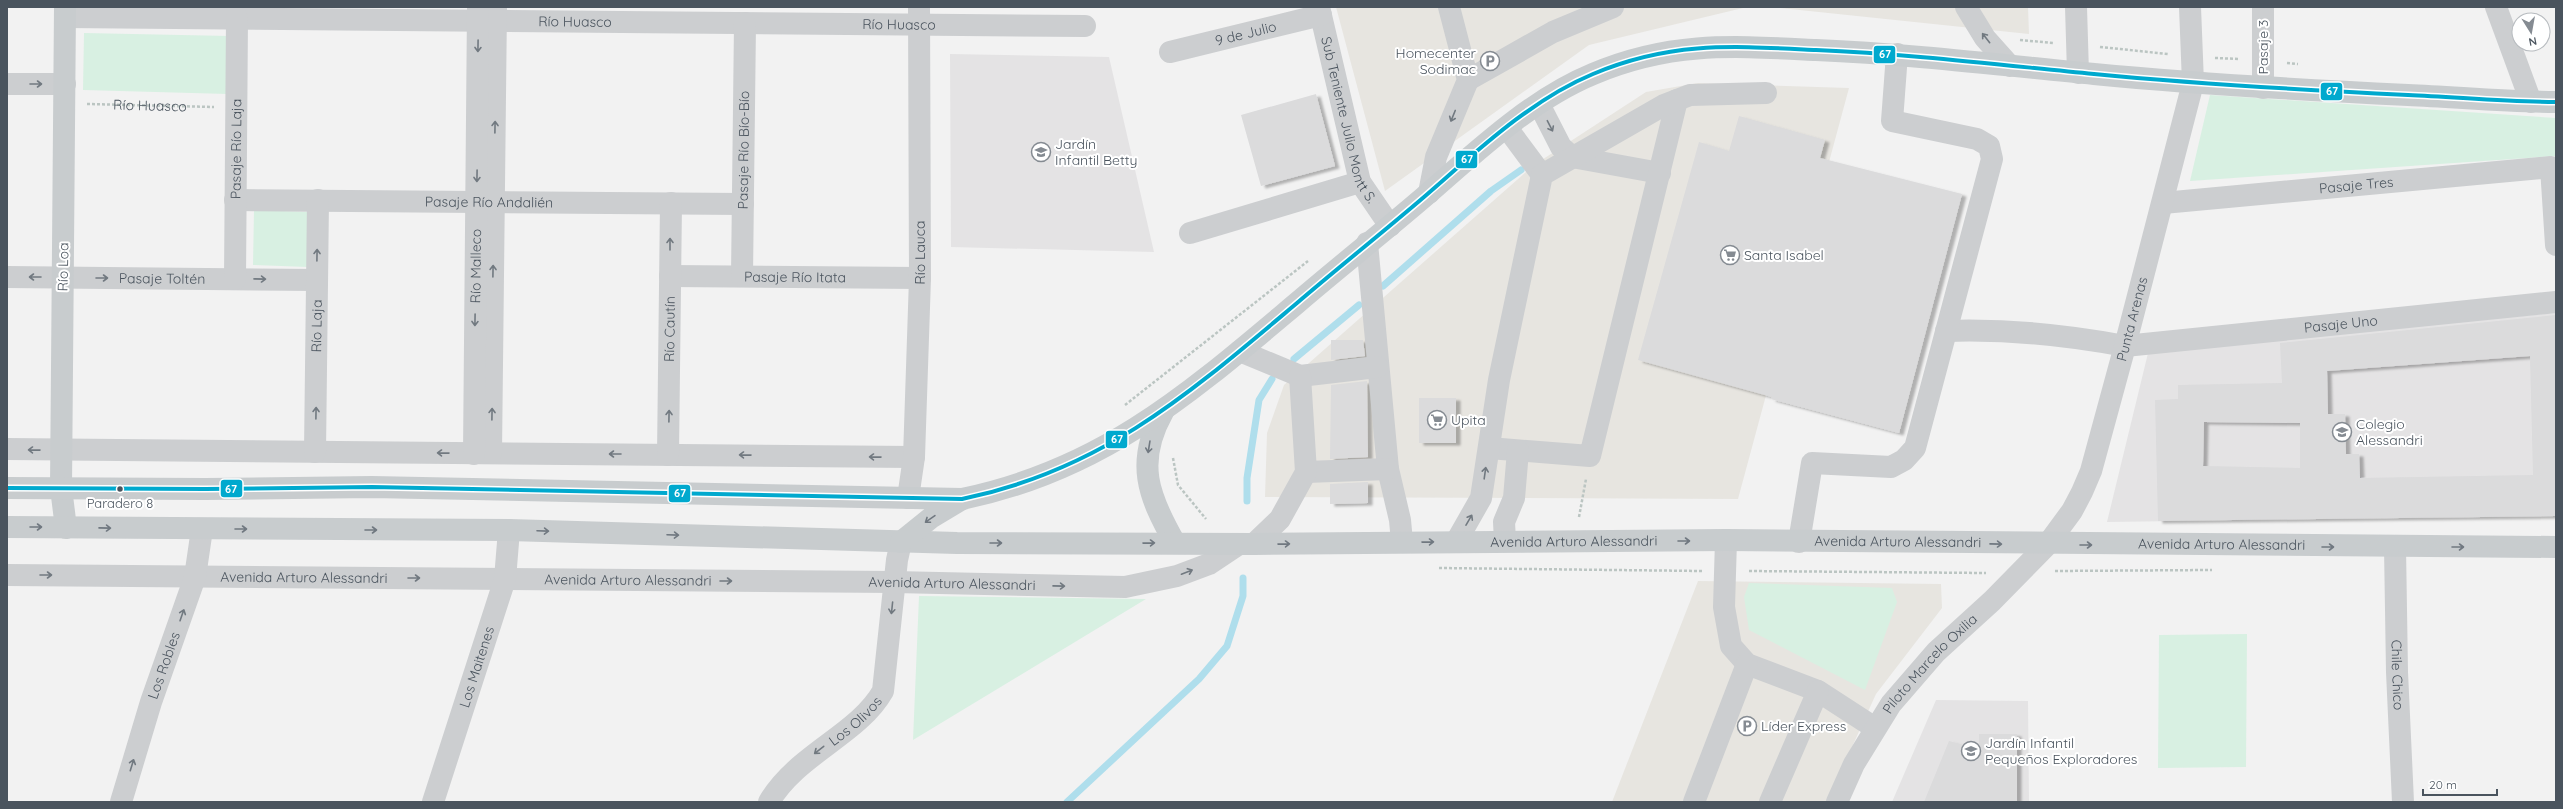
<svg xmlns="http://www.w3.org/2000/svg" width="2563" height="809" font-family="Quicksand,sans-serif">
<style>
.commercial{fill:#e7e5e0}
.education{fill:#e4e3e4}
.green{fill:#d8f0e2}
.lines{fill:none;stroke-linecap:round;stroke-linejoin:round}
.stream{stroke:#afdeec;stroke-width:7}
.building{fill:#dbdbdc;fill-rule:evenodd;filter:url(#shadow)}
.path{stroke:#bbc5c2;stroke-width:2.5;stroke-dasharray:3 2;stroke-linecap:butt}
.minor{stroke:#ccced0;stroke-width:22}
.major{stroke:#c8ccce;stroke-width:22}
.bus-1-casing{stroke:#fff;stroke-width:7}
.bus-1{stroke:#00a9ce;stroke-width:4}
.oneway{stroke:#717980}
.oneway2{stroke:#707880}
.bus-dot{fill:#4a545e;stroke:#fff;stroke-width:1.5}
.labels{text-anchor:middle;stroke-width:4;stroke-linejoin:round;paint-order:stroke}
.bus-label{font-size:13px;fill:#4a545e;stroke:#fff}
.street-label{font-size:14px;fill:#4a545e;stroke:#fff}
.poi-label{font-size:14px;fill:#4a545e;stroke:#fff;text-anchor:start}
.line-badge{stroke:#fff;stroke-width:1.5}
.badge-label{font-size:11px;text-anchor:middle;font-weight:bold;fill:#fff}
</style>
<defs>
<filter id="shadow"><feDropShadow dx="4.5" dy="2.5" stdDeviation="1" flood-color="#0004"/></filter>
</defs>
<rect width="100%" height="100%" fill="#f2f2f2"/>
<!-- commercial -->
<path class="commercial" d="M1336 7H1747L1589 45 1385 191Z
M1772 7H2028L2029 34Z
M1698 83 1849 88 1738 499 1265 497 1267 433 1284 385 1534 165 1646 92Z
M1698 581 1941 584 1942 608 1876 694 1827 802H1612Z"/>
<!-- education -->
<path class="education" d="M950 54 1109 57 1154 252 951 247Z
M2556 313V516L2107 522 2149 349Z
M1936 700 2028 701 2029 802H1892Z"/>
<!-- green -->
<path class="green" d="M84 33 230 36 228 94 83 90Z
M2210 95 2556 118V156L2190 181Z
M254 210 310 212 308 267 253 265Z
M1749 583 1892 588 1897 602 1865 690 1749 630 1744 597Z
M919 596 1146 599 913 740Z
M2247 634 2246 767 2158 768 2159 635Z"/>
<g class="lines">
<!-- stream -->
<path class="stream" d="M1383 286 1491 191 1521 170
M1294 359 1359 305
M1247 501V478L1259 400 1272 379
M1067 802 1199 679 1227 646 1243 596V578"/>
</g>
<!-- building -->
<path class="building" d="M1316 94 1335 166 1261 186 1241 115Z
M1739 116 1825 140 1820 158 1962 194 1899 433 1771 399 1772 397 1638 360 1699 142 1729 151Z
M2556 315V516L2158 521 2155 400 2178 399V385L2282 383 2280 343ZM2530 356 2533 475 2360 478 2359 454H2346L2345 414H2328L2327 371ZM2204 422 2300 423V468L2203 466Z
M1331 340H1363L1365 356 1331 360Z
M1367 381 1368 457 1330 459 1331 385Z
M1419 398H1456V443H1419Z
M1368 482V503L1330 504V484Z
M1979 734H2017V802H1924L1949 741 1979 749Z"/>
<g class="lines">
<!-- path -->
<g class="path">
<path d="M2020 40 2053 43"/>
<path d="M2100 47 2168 54"/>
<path d="M2215 58 2240 59"/>
<path d="M2287 63 2298 64"/>
<path id="s1" d="M87 104 214 107"/>
<path d="M1125 405 1308 261"/>
<path d="M1173 458 1178 485 1206 519"/>
<path d="M1579 517 1586 479"/>
<path d="M1439 568 1702 571"/>
<path d="M1749 571 1986 573"/>
<path d="M2055 571 2212 570"/>
</g>
<!-- minor -->
<g class="minor">
<path id="s2" d="M1319 7 1360 182 1390 226"/>
<path d="M1966 7 1985 38 2010 66"/>
<path d="M2076 7 2078 73"/>
<path d="M2496 7 2531 102"/>
<path id="s3" d="M65 17 1085 26"/>
<path id="s4" d="M1170 52 1321 15"/>
<path d="M1468 80 1553 32 1613 7"/>
<path d="M7 84H65"/>
<path d="M2263 88V7"/>
<path d="M1539 104 1561 147 1572 157 1660 173"/>
<path d="M1507 128 1542 175"/>
<path d="M1429 193 1436 157 1468 80 1449 7"/>
<path id="s5" d="M235 200 743 204"/>
<path id="s6" d="M2163 203 2551 167 2556 245"/>
<path d="M1190 233 1360 182"/>
<path d="M1367 243 1388 469 1400 520 1402 542"/>
<path id="s7" d="M670 276 920 278"/>
<path id="s8" d="M742 276 745 23"/>
<path id="s9" d="M7 277 317 280"/>
<path id="s10" d="M235 279 237 18"/>
<path id="s11" d="M1946 331C2006 329 2067 335 2125 346L2556 302"/>
<path d="M1240 351 1300 376 1377 367"/>
<path d="M1489 448 1590 456 1677 100"/>
<path d="M7 449 914 457"/>
<path id="s12" d="M315 452 318 200"/>
<path d="M491 453 496 7"/>
<path id="s13" d="M474 454 478 7"/>
<path id="s14" d="M668 455 671 203"/>
<path d="M1306 472 1388 469"/>
<path id="s15" d="M908 498 914 457 920 278 919 7"/>
<path d="M1726 540 1724 607 1731 646 1747 664 1818 691 1875 728"/>
<path d="M1505 541 1504 522 1514 498 1518 451"/>
<path d="M1456 542 1481 498 1499 380 1542 175 1664 105 1690 95 1766 93"/>
<path d="M1799 542 1812 463 1891 467 1904 460 1915 448 1992 159 1989 146 1977 139 1892 121 1897 54"/>
<path d="M1254 544 1280 519 1306 472 1300 376"/>
<path id="s16" d="M2395 547 2397 672 2403 802"/>
<path id="s17" d="M7 575 894 582 1125 587 1177 576 1209 564 1239 544"/>
<path id="s18" d="M121 802 151 702 195 577 202 529"/>
<path id="s19" d="M433 802 505 579 509 530"/>
<path id="s20" d="M769 802C797 754 858 735 883 691L897 560 901 542"/>
<path d="M1694 802 1747 664"/>
<path d="M1770 802 1818 691"/>
<path id="s21" d="M1837 802 1854 764 1891 704 1936 652 1992 601 2047 545 2072 511 2082 492 2091 471 2125 346 2193 83 2190 7"/>
</g>
<!-- major -->
<g class="major">
<path d="M65 7 61 488 66 528"/>
<path d="M1163 412C1135 462 1148 496 1175 543"/>
<path d="M7 488 205 489 372 487 962 499C1103 470 1190 393 1297 303 1339 267 1382 233 1424 197 1475 153 1530 100 1593 74 1671 41 1733 46 1816 50 1909 54 2001 65 2094 74 2198 84 2303 90 2408 95 2457 97 2507 102 2556 102"/>
<path id="s22" d="M7 527 509 530 957 543 1254 544 1726 540 2556 547"/>
<path d="M901 542 932 517 962 499"/>
</g>
<!-- bus-1 casing -->
<g class="bus-1-casing">
<path id="bus-1" d="M7 488 205 489 372 487 962 499C1103 470 1190 393 1297 303 1339 267 1382 233 1424 197 1475 153 1530 100 1593 74 1671 41 1733 46 1816 50 1909 54 2001 65 2094 74 2198 84 2303 90 2408 95 2457 97 2507 102 2556 102"/>
</g>
<!-- bus-1 -->
<use href="#bus-1" class="bus-1"/>
</g>
<!-- one-way arrows -->
<defs><path id="oneway-shaft" d="M-6 0H5M1.5-3L5.5 0L1.5 3" fill="none" stroke-width="1.6" stroke-linecap="round" stroke-linejoin="round"/></defs>
<g class="oneway">
<use href="#oneway-shaft" transform="translate(1986 38) rotate(-128)"/>
<use href="#oneway-shaft" transform="translate(478 46) rotate(91)"/>
<use href="#oneway-shaft" transform="translate(36 84)"/>
<use href="#oneway-shaft" transform="translate(1453 116) rotate(112)"/>
<use href="#oneway-shaft" transform="translate(1550 126) rotate(63)"/>
<use href="#oneway-shaft" transform="translate(495 127) rotate(-89)"/>
<use href="#oneway-shaft" transform="translate(477 176) rotate(91)"/>
<use href="#oneway-shaft" transform="translate(670 244) rotate(-90)"/>
<use href="#oneway-shaft" transform="translate(317 255) rotate(-89)"/>
<use href="#oneway-shaft" transform="translate(493 271) rotate(-89)"/>
<use href="#oneway-shaft" transform="translate(35 277) rotate(-180)"/>
<use href="#oneway-shaft" transform="translate(102 278)"/>
<use href="#oneway-shaft" transform="translate(260 279) rotate(1)"/>
<use href="#oneway-shaft" transform="translate(475 320) rotate(91)"/>
<use href="#oneway-shaft" transform="translate(316 413) rotate(-89)"/>
<use href="#oneway-shaft" transform="translate(492 414) rotate(-89)"/>
<use href="#oneway-shaft" transform="translate(669 416) rotate(-89)"/>
<use href="#oneway-shaft" transform="translate(34 450) rotate(-179)"/>
<use href="#oneway-shaft" transform="translate(443 453) rotate(-179)"/>
<use href="#oneway-shaft" transform="translate(615 454) rotate(-180)"/>
<use href="#oneway-shaft" transform="translate(745 455) rotate(-179)"/>
<use href="#oneway-shaft" transform="translate(875 457) rotate(-179)"/>
<use href="#oneway-shaft" transform="translate(1485 473) rotate(-82)"/>
<use href="#oneway-shaft" transform="translate(1469 520) rotate(-60)"/>
<use href="#oneway-shaft" transform="translate(1187 572) rotate(-21)"/>
<use href="#oneway-shaft" transform="translate(46 575)"/>
<use href="#oneway-shaft" transform="translate(414 578)"/>
<use href="#oneway-shaft" transform="translate(726 581)"/>
<use href="#oneway-shaft" transform="translate(1059 586) rotate(1)"/>
<use href="#oneway-shaft" transform="translate(892 608) rotate(96)"/>
<use href="#oneway-shaft" transform="translate(182 615) rotate(-71)"/>
<use href="#oneway-shaft" transform="translate(819 750) rotate(142)"/>
<use href="#oneway-shaft" transform="translate(132 765) rotate(-73)"/>
</g>
<g class="oneway2">
<use href="#oneway-shaft" transform="translate(1149 447) rotate(99)"/>
<use href="#oneway-shaft" transform="translate(930 519) rotate(145)"/>
<use href="#oneway-shaft" transform="translate(36 527)"/>
<use href="#oneway-shaft" transform="translate(105 528) rotate(1)"/>
<use href="#oneway-shaft" transform="translate(241 529)"/>
<use href="#oneway-shaft" transform="translate(371 530)"/>
<use href="#oneway-shaft" transform="translate(543 531) rotate(2)"/>
<use href="#oneway-shaft" transform="translate(673 535) rotate(2)"/>
<use href="#oneway-shaft" transform="translate(1684 541)"/>
<use href="#oneway-shaft" transform="translate(1428 542) rotate(-1)"/>
<use href="#oneway-shaft" transform="translate(996 543)"/>
<use href="#oneway-shaft" transform="translate(1149 543) rotate(-1)"/>
<use href="#oneway-shaft" transform="translate(1284 544) rotate(-1)"/>
<use href="#oneway-shaft" transform="translate(1996 544) rotate(1)"/>
<use href="#oneway-shaft" transform="translate(2086 545)"/>
<use href="#oneway-shaft" transform="translate(2328 547)"/>
<use href="#oneway-shaft" transform="translate(2458 547)"/>
</g>
<!-- icons -->
<defs>
<g id="parking-ring" transform="scale(1)"><circle r="9.5" fill="#fff" stroke="#858b92" stroke-width="1.5"/><path d="M-3.5-5.5H1a3.5 3.5 0 0 1 0 7H-1V5.5H-3.5ZM-1-3.4V-.6H.8a1.4 1.4 0 0 0 0-2.8Z" fill="#858b92"/></g>
<g id="school-ring" transform="scale(1)"><circle r="9.5" fill="#fff" stroke="#858b92" stroke-width="1.5"/><path d="M0-5L7-2L0 1L-7-2ZM-4 1L0 2.5L4 1V4Q0 6-4 4Z" fill="#858b92"/></g>
<g id="supermarket-ring" transform="scale(1)"><circle r="9.5" fill="#fff" stroke="#858b92" stroke-width="1.5"/><path d="M-6-5.5h2.5l.6 2H6L4.5 2H-2.5L-4.4-4H-6ZM-1.5 3.2a1.3 1.3 0 1 0 .1 0ZM3 3.2a1.3 1.3 0 1 0 .1 0Z" fill="#858b92"/></g>
</defs>
<g fill-rule="evenodd">
<use href="#parking-ring" x="1490" y="61"/>
<use href="#school-ring" x="1041" y="152"/>
<use href="#supermarket-ring" x="1730" y="255"/>
<use href="#supermarket-ring" x="1437" y="420"/>
<use href="#school-ring" x="2342" y="432"/>
<use href="#parking-ring" x="1747" y="726"/>
<use href="#school-ring" x="1971" y="751"/>
</g>
<!-- markers -->
<circle class="bus-dot" cx="120" cy="489" r="3.5"/>
<g class="labels">
<!-- bus labels -->
<g class="bus-label">
<text x="120" y="508">Paradero 8</text>
</g>
<!-- street labels -->
<g class="street-label">
<text dy="5" stroke="none"><textPath href="#s3" startOffset="510">Río Huasco</textPath></text>
<text dy="5" stroke="none"><textPath href="#s3" startOffset="834">Río Huasco</textPath></text>
<text dy="5" stroke="none"><textPath href="#s4" startOffset="78">9 de Julio</textPath></text>
<text transform="translate(2263 47) rotate(-90)" y="5">Pasaje 3</text>
<text dy="5" stroke="none"><textPath href="#s1" startOffset="63">Río Huasco</textPath></text>
<text dy="5" stroke="none"><textPath href="#s2" startOffset="117">Sub Teniente Julio Montt S.</textPath></text>
<text dy="5" stroke="none"><textPath href="#s10" startOffset="130">Pasaje Río Laja</textPath></text>
<text dy="5" stroke="none"><textPath href="#s8" startOffset="126">Pasaje Río Bío-Bío</textPath></text>
<text dy="5" stroke="none"><textPath href="#s6" startOffset="194">Pasaje Tres</textPath></text>
<text dy="5" stroke="none"><textPath href="#s5" startOffset="254">Pasaje Río Andalién</textPath></text>
<text dy="5" stroke="none"><textPath href="#s15" startOffset="246">Río Lauca</textPath></text>
<text dy="5" stroke="none"><textPath href="#s13" startOffset="188">Río Malleco</textPath></text>
<text transform="translate(63 267) rotate(-89)" y="5">Río Loa</text>
<text dy="5" stroke="none"><textPath href="#s7" startOffset="125">Pasaje Río Itata</textPath></text>
<text dy="5" stroke="none"><textPath href="#s9" startOffset="155">Pasaje Toltén</textPath></text>
<text dy="5" stroke="none"><textPath href="#s21" startOffset="579">Punta Arenas</textPath></text>
<text dy="5" stroke="none"><textPath href="#s11" startOffset="397">Pasaje Uno</textPath></text>
<text dy="5" stroke="none"><textPath href="#s12" startOffset="126">Río Laja</textPath></text>
<text dy="5" stroke="none"><textPath href="#s14" startOffset="126">Río Cautín</textPath></text>
<text dy="5" stroke="none"><textPath href="#s22" startOffset="1567">Avenida Arturo Alessandri</textPath></text>
<text dy="5" stroke="none"><textPath href="#s22" startOffset="1891">Avenida Arturo Alessandri</textPath></text>
<text dy="5" stroke="none"><textPath href="#s22" startOffset="2215">Avenida Arturo Alessandri</textPath></text>
<text dy="5" stroke="none"><textPath href="#s17" startOffset="297">Avenida Arturo Alessandri</textPath></text>
<text dy="5" stroke="none"><textPath href="#s17" startOffset="621">Avenida Arturo Alessandri</textPath></text>
<text dy="5" stroke="none"><textPath href="#s17" startOffset="945">Avenida Arturo Alessandri</textPath></text>
<text dy="5" stroke="none"><textPath href="#s21" startOffset="168">Piloto Marcelo Oxilia</textPath></text>
<text dy="5" stroke="none"><textPath href="#s18" startOffset="143">Los Robles</textPath></text>
<text dy="5" stroke="none"><textPath href="#s19" startOffset="142">Los Maitenes</textPath></text>
<text dy="5" stroke="none"><textPath href="#s16" startOffset="128">Chile Chico</textPath></text>
<text dy="5" stroke="none"><textPath href="#s20" startOffset="119">Los Olivos</textPath></text>
</g>
<!-- poi labels -->
<g class="poi-label">
<text x="1476" y="58" text-anchor="end">Homecenter<tspan x="1476" dy="16">Sodimac</tspan></text>
<text x="1055" y="149">Jardín<tspan x="1055" dy="16">Infantil Betty</tspan></text>
<text x="1744" y="260">Santa Isabel</text>
<text x="1451" y="425">Upita</text>
<text x="2356" y="429">Colegio<tspan x="2356" dy="16">Alessandri</tspan></text>
<text x="1761" y="731">Líder Express</text>
<text x="1985" y="748">Jardín Infantil<tspan x="1985" dy="16">Pequeños Exploradores</tspan></text>
</g>
</g>
<g class="line-badge">
<rect x="1873" y="45" width="23" height="19" rx="4" fill="#00a9ce"/>
<rect x="2320" y="82" width="23" height="19" rx="4" fill="#00a9ce"/>
<rect x="1455" y="150" width="23" height="19" rx="4" fill="#00a9ce"/>
<rect x="1105" y="430" width="23" height="19" rx="4" fill="#00a9ce"/>
<rect x="220" y="479" width="23" height="19" rx="4" fill="#00a9ce"/>
<rect x="668" y="484" width="23" height="19" rx="4" fill="#00a9ce"/>
</g>
<g class="badge-label">
<text x="1885" y="58">67</text>
<text x="2332" y="95">67</text>
<text x="1467" y="163">67</text>
<text x="1117" y="443">67</text>
<text x="231" y="493">67</text>
<text x="680" y="497">67</text>
</g>
<!-- border -->
<rect width="2563" height="809" fill="none" stroke="#4a545e" stroke-width="16"/>
<!-- north arrow -->
<g transform="translate(2531 32) rotate(169)"><circle r="19" fill="#ffffff" stroke="#b7bbbf"/>
<path d="M0-3L7 15L0 10L-7 15Z" fill="#858b92"/>
<text y="-6" font-size="11" font-weight="bold" text-anchor="middle" fill="#4a545e">N</text>
</g>
<!-- scale -->
<path d="M2423 789v6h74v-6" fill="none" stroke="#4a545e" stroke-width="2"/>
<text x="2429" y="789" font-size="12" fill="#4a545e" stroke="#ffffff" stroke-width="3" paint-order="stroke">20 m</text>
</svg>
